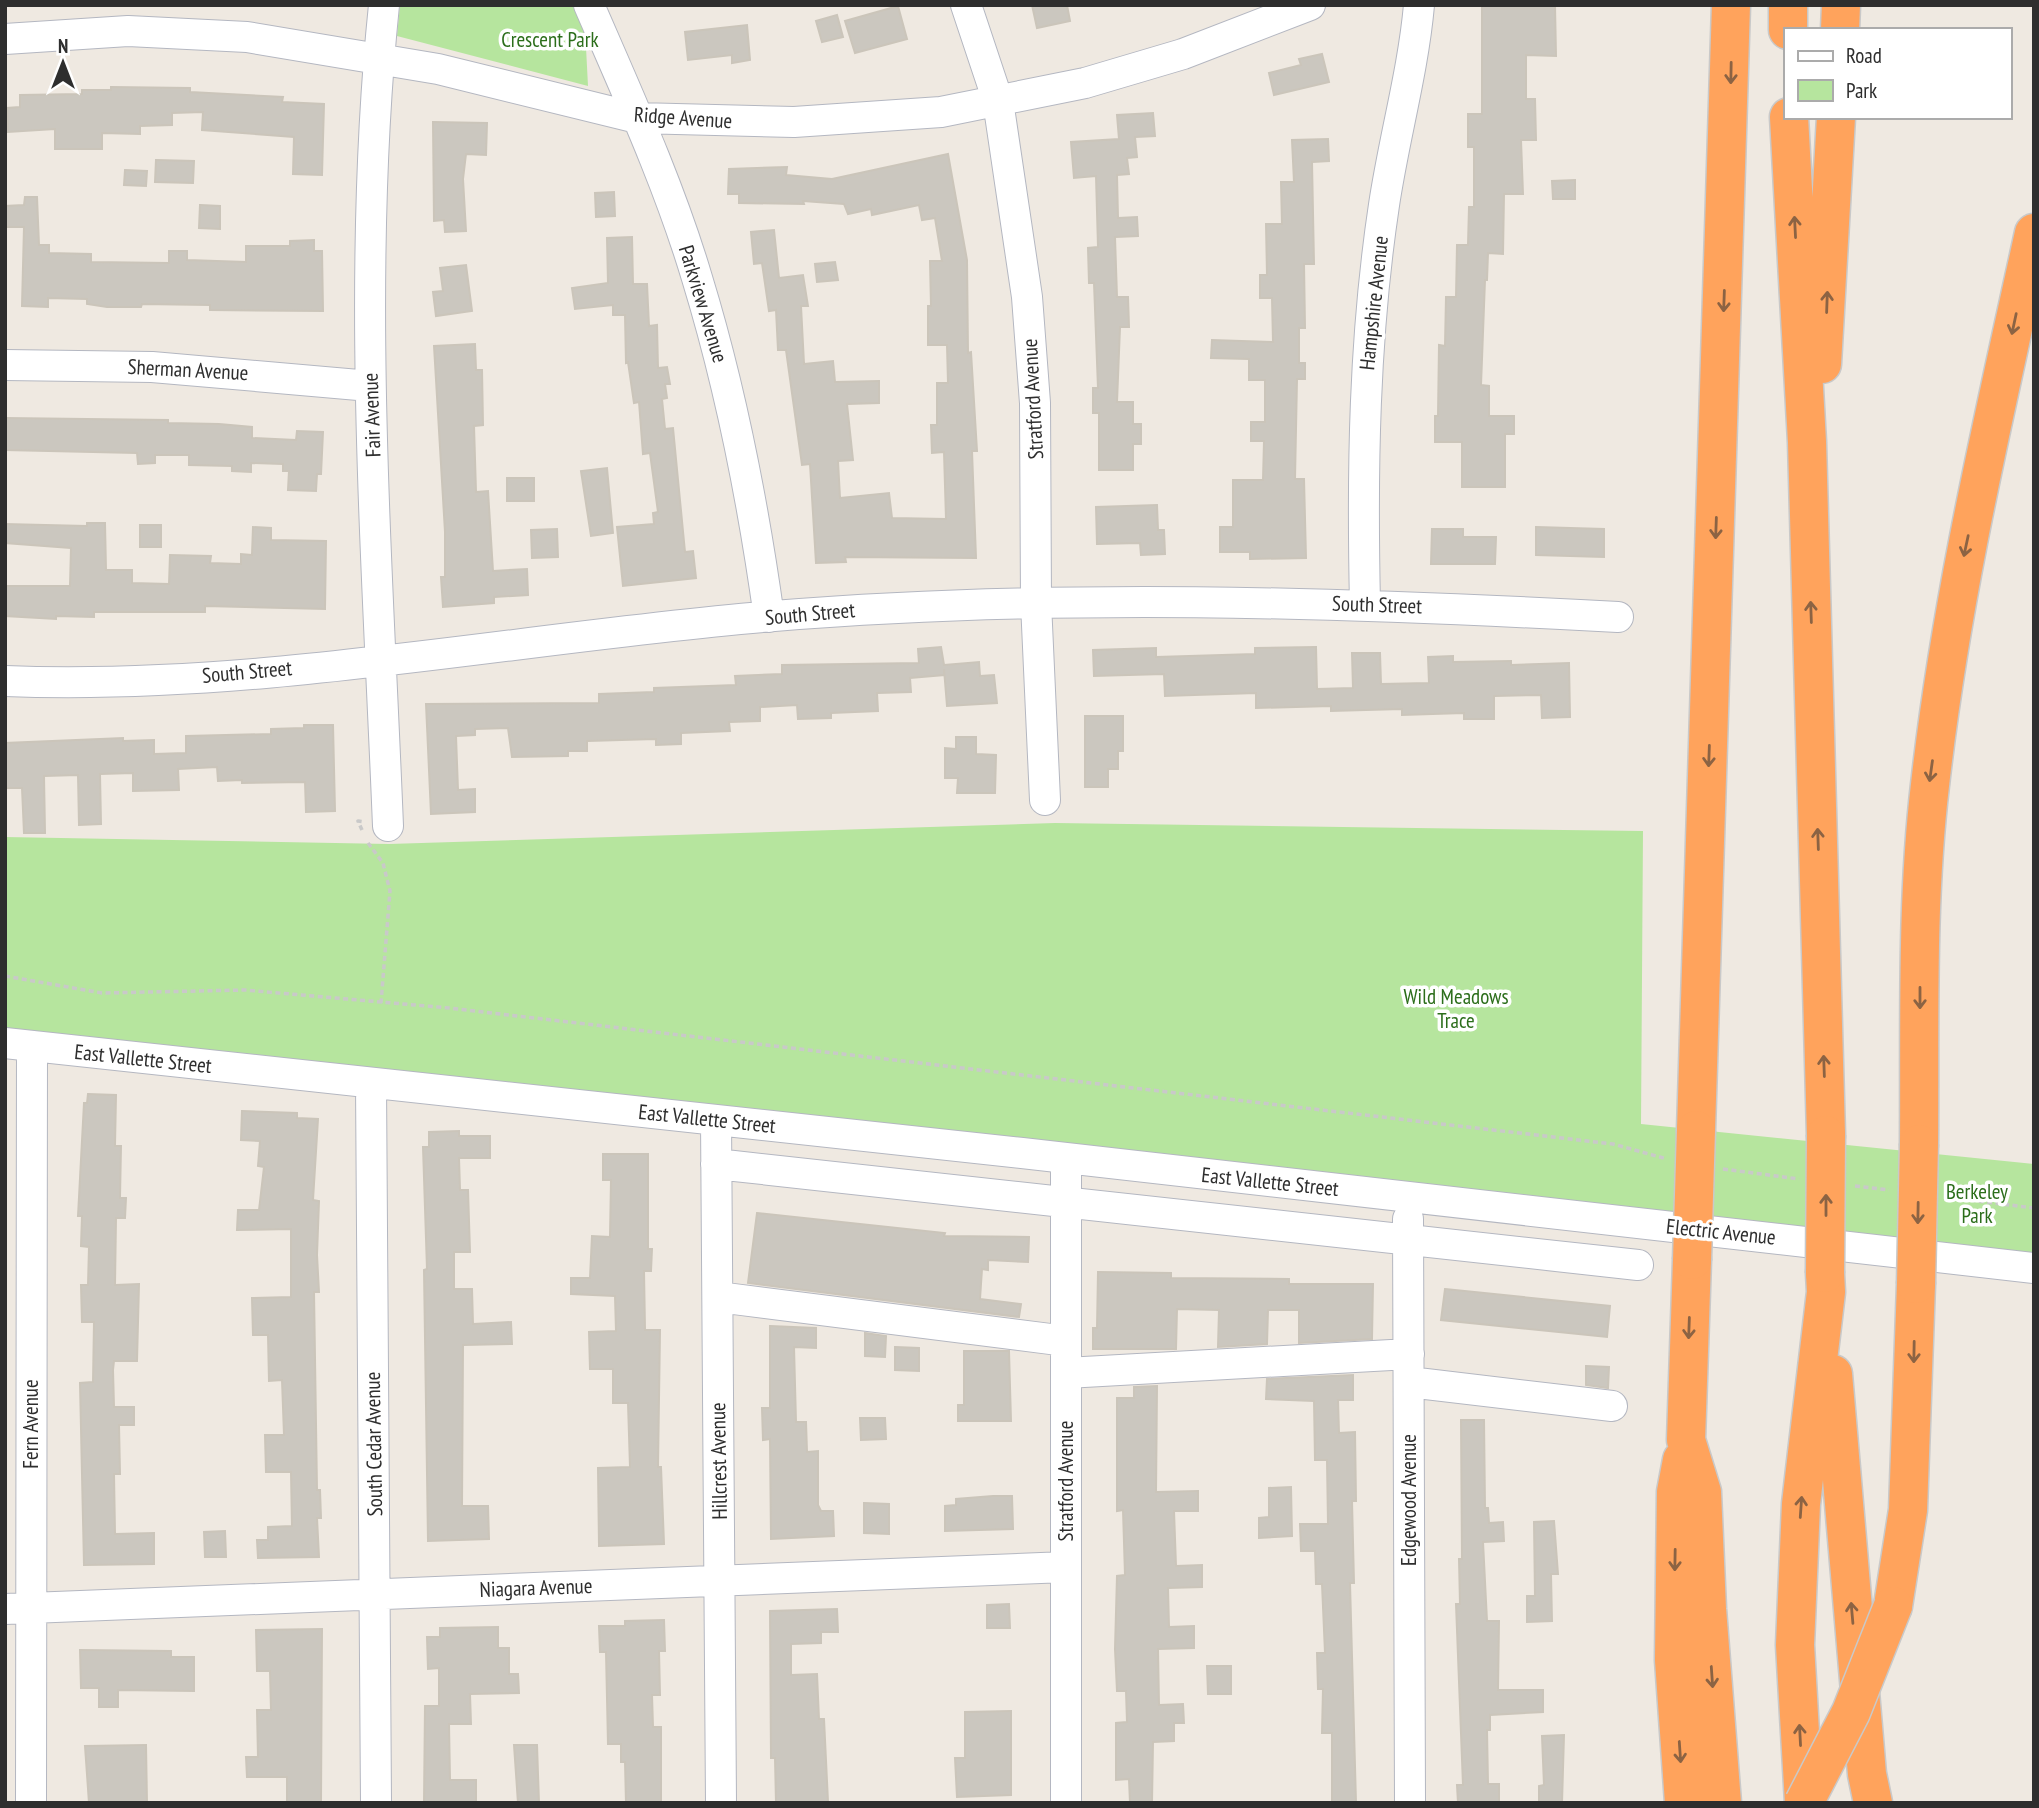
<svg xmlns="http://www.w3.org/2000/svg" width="2039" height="1808" font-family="'PT Sans Narrow',sans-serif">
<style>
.green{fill:#b6e59e}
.building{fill:#cbc7bf;stroke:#cbc5ba;stroke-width:2}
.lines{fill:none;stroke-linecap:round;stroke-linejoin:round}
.minor-casing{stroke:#b4b7c1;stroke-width:32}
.highway-casing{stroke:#c9c9c9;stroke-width:41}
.path{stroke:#c9c9c9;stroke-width:3.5;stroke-dasharray:5 3.5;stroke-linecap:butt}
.minor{stroke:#fff;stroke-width:30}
.highway{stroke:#ffa35c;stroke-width:38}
.highway-bridge-casing{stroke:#c9c9c9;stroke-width:41;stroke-linecap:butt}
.highway-bridge{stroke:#ffa35c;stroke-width:38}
.oneway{stroke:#8c6343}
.labels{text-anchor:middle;stroke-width:7;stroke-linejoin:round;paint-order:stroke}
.park-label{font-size:21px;fill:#2c6e1b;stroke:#fff}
.street-label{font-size:21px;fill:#2e2e2e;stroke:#fff}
</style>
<rect width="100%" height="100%" fill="#efe9e1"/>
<!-- green -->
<path class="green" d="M400 5H572L585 28 588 86 397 36Z
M1055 823 1643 831 1641 1124 2034 1164V1255L5 1029V837L389 844Z"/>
<!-- building -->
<path class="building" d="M1032 5H1067L1070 21 1037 28Z
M1555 5 1556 56 1526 55V99H1535L1536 140H1521L1523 194H1504L1503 254 1488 253 1487 280H1485L1481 385 1489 386V416H1514V434H1505V487H1462V442H1435V416H1438L1439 345 1445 346 1446 297H1456L1457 245H1468L1469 207H1474V147H1468V114H1482V6Z
M898 6 907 39 855 53 845 21Z
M837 15 843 37 822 42 816 21Z
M747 25 750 60 732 63V55L688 60 685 32Z
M1322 54 1329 82 1274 95 1269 73 1301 65 1299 59Z
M111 87 190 88V92L283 97 282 102 324 104 322 175 293 174 294 137 202 130 203 112 172 113V125L140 126V134L102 133V149H55V129L8 132 7 108 20 107V95L82 94V90H111Z
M1153 113 1155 136 1135 137 1137 157 1127 158 1129 174 1117 175 1118 218 1137 217 1138 236 1115 237 1117 297H1128L1129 327H1120L1117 402H1133V424H1141V444H1133V470H1099V413H1093V388H1098L1094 283H1089L1088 248 1098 247 1096 176 1074 178 1071 142 1119 139 1117 115Z
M433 122 487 123 486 155 466 154 463 179 466 231 445 232 444 220 434 221Z
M1328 139 1329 161 1312 162 1314 264H1304L1305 328H1299V363H1305V379H1297L1295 479H1304L1306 558 1250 559V552H1220V527H1233V480H1263L1264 441H1251V422H1265V380H1249V359L1211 358 1212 340 1273 342 1272 298H1260V275H1267L1266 224H1282L1281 182H1294L1292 140Z
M948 154 967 260 968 353 971 352 977 451H972L976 558 845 557 846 562 816 563 810 464 802 465 786 350H778L776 310 769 311 762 263 754 264 751 232 774 230 779 278 803 275 808 306H801L804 364 833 361 835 382 879 381V403L847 404 853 460 838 461 840 498 889 493 892 518 946 519 944 452 932 453 931 425H937V383H948L947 345H928V306H931L930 261H942L935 218 922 220 919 205 872 215 871 209 848 214 844 204 803 201 804 204 739 203V194H728L729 169 787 167 786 175 832 179Z
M156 160 194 161 193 183 155 182Z
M125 170 147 171 146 186 124 185Z
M1575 180V199H1553L1552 181Z
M614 192 615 216 596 217 595 193Z
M25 197H37L39 245H49V253L91 254V262L169 263V251H187V260L246 262V246H290V241L314 240V251H322L323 311 210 310V305L142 304 141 307H107L87 304V299L48 298V307L22 306 24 227H5V206L24 205Z
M200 205 220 206V229L199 228Z
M632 237 633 284H647L649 326 657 325 658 368 667 367 670 384H665L667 398 662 399 665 429 673 428 685 552 693 551 696 578 623 586 617 527 654 524 653 513 658 512 650 453 643 454 639 402 634 403 628 362 626 363 625 315H613V305L575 309 572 288 608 283 607 238Z
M835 262 838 280 817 282 815 264Z
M466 265 472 311 436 316 433 292 443 291 440 268Z
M475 344 476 370H482L483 425 474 426 476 492 488 491 493 571 527 569 528 595 494 597V603L443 607 441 577H445V532L434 346Z
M5 418 168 420V423L219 424 252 427V438L296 440 297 431 323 432 321 474H317L316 491 288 490 289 471H283V464L251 463V472L232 471V466L189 465V455H155V463L138 464 137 453 5 450Z
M607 468 613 533 591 536 581 471Z
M507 478H534V501H507Z
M1157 505 1158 530H1164L1165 554 1141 555 1140 543 1097 544 1096 507Z
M87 523H105L106 570H132V583L169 584 170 555 211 556 210 563 241 564V554L252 555 253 527 271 528V540L326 541 325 609 205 606V612H94V617L56 616V619L5 616V586H70L71 548 5 543V524L87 526Z
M140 525H161V547H140Z
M1536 527 1604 529V557L1536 555Z
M557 529 558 557 532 558 531 530Z
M1432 529H1463V537H1496L1495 564H1431Z
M941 647 944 665 979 662 980 676 994 675 997 703 947 706 944 669V675L910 678 911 692 877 693 878 711 831 713V718L798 719 797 705 760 707V721L729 722 730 731 681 733V744L656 745V739L587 741V751H568V756L512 757 508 728 475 729V735L456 736 458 790 475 789V812L431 814 426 704 599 703V694L654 692V688L736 685 735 676 782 674V665L919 663 918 649Z
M1316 647 1317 689 1353 688 1352 653H1380L1381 684 1429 683 1428 657 1453 656V662L1511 661V665L1569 663 1570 717 1542 718 1541 695 1494 696V719H1464V713L1402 715V709L1331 711V706L1256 708V693L1165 696 1164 674 1094 676 1093 650 1156 648V657L1255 654V648Z
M1085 716H1123V751H1118V769H1108V787H1085Z
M304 725H333L335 811 306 812 305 782 242 783V780L218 781 217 767 178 769 179 790 133 791V773L100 774 101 824 79 825 78 775 44 776 45 833H24L22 788H5V743L123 738V741L154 740V754L186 753V736L271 734V729L304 728Z
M956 737H976V754L996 755 995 793H957L958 778H945V748L956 749Z
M88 1094 116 1095 115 1146H121L120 1198H126L125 1218H116L115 1285 139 1284 137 1361H114L113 1370 114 1407H134V1425H119L120 1474H114L115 1534 154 1533V1564L84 1565 80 1383 93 1382 94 1322H82L81 1285H88L89 1247 81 1246 82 1216H78L84 1103H87Z
M242 1111 297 1113V1118L318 1119 313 1200 319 1201 317 1255 319 1292H314L317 1490H320L321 1518H317L319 1557 258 1558 257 1540H268V1527L292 1526 291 1472H266L265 1435H284L282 1380 269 1381 268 1335H253L252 1298 291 1297V1229L237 1230 238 1210H259L264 1167 258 1166 260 1141 241 1140Z
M459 1131V1136H490V1158H459L460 1190H468L470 1252H454V1289H472L473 1324 511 1322 512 1344 463 1345 462 1506H488L489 1539 428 1541 424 1270 427 1269 423 1147H429V1132Z
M603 1154H648V1249H652L651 1271H644L645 1330H660L658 1467H661L664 1544 599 1546 598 1468 630 1467 628 1403H613V1369H590L589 1332 616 1331 615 1296 571 1294V1278H590L592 1236 610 1237 611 1180H603Z
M757 1213 945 1233 944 1236 1029 1237 1028 1262 988 1260V1270L982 1269 980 1299 1021 1304 1019 1317 748 1283Z
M1098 1272 1171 1273V1278L1289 1279V1284H1373L1372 1339 1299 1343V1310H1268L1267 1344 1218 1347 1219 1310 1177 1309 1176 1349H1093V1328H1097Z
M1445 1289 1610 1306 1607 1337 1441 1320Z
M770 1326 816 1328V1348L794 1347 796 1422H806L807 1452 818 1451V1505L821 1511H833L834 1536 771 1539 770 1439 763 1440 762 1408H770Z
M865 1333 886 1336 885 1357 865 1356Z
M895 1347 919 1348V1371L895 1370Z
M964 1351H1009L1011 1421H958V1405H964Z
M1586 1366 1609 1367 1608 1388 1586 1385Z
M1353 1375V1400H1338L1339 1433 1355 1432 1356 1501H1352L1354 1583H1350L1356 1803H1332V1733H1322L1323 1689H1318L1317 1653H1325L1322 1584H1316L1315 1551H1301L1300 1524H1328L1327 1460H1315L1314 1401 1266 1399 1267 1379Z
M1157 1386 1156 1492 1198 1491V1511H1174L1176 1566 1202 1565V1587L1168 1588 1169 1627 1194 1626V1648L1158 1649 1159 1705 1183 1704 1184 1723H1174V1741L1153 1742 1152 1803H1130L1129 1779 1116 1780V1723L1127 1722 1126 1691H1117L1115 1649 1117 1576 1125 1575 1123 1510 1117 1511V1398H1134V1387Z
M860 1418H885L886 1439 861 1440Z
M1461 1420H1484L1485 1508H1488L1489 1523 1503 1522 1504 1541 1483 1542 1487 1621H1499L1498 1690H1543V1712L1490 1715V1730H1487L1488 1784H1499V1803H1458L1457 1785H1463L1456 1604H1460L1459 1559H1462Z
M1291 1487 1292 1536 1259 1538V1518L1269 1517V1488Z
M993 1496H1012L1013 1529 945 1531V1506L956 1505V1499Z
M864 1503 889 1504V1534L864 1533Z
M1554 1521 1558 1574H1551L1552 1621 1527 1622V1596H1535L1534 1522Z
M225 1531 226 1557H205L204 1532Z
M1009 1604 1010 1628H987V1605Z
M837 1609 838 1632H821V1643L791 1644V1675L817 1674 819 1719H824L828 1802 776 1803 775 1758H771L770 1611Z
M664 1620 665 1651H659L660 1695H652L653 1727H661V1803H626L625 1762H621V1744H608L606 1652H600L599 1626H625V1621Z
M498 1627V1648H509V1674H518L519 1693 470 1694 471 1724H449L450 1780H476V1803H424L425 1706H439V1668L428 1669 427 1637H440V1628Z
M322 1629 321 1803H287V1777H247L246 1757H258L257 1710H271L270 1671H257L256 1630Z
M80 1650 171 1651V1657H194V1691L118 1690V1707H99V1688H81Z
M1207 1666H1231V1694H1208Z
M1011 1711V1795L957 1797 955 1758H965V1712Z
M1564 1735 1562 1803H1539V1786L1544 1785 1542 1736Z
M146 1745 147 1803H89L85 1746Z
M514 1745H537L539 1803H518Z"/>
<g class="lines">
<!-- minor casing -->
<g class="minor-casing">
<path id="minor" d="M384 5C356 277 377 553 388 826
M589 5C628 95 669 184 697 278 731 389 753 502 769 617
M966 5 998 101 1027 297 1035 403 1036 603 1045 800
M5 39 128 31 247 37 438 69 637 118 794 122 941 112 1085 83 1183 54 1310 5
M5 365 152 367 370 386
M1365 604C1362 470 1364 337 1384 205 1394 138 1413 72 1419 5
M5 681C263 691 518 637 774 616 1055 593 1337 602 1618 617
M5 1043 1022 1153 2034 1268
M371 1084 376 1803
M716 1120 721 1803
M716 1164 1638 1265
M1408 1219 1410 1803
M718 1297 1066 1341
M1066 1373 1409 1354
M1409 1382 1612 1406
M5 1609 1066 1567
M31 1803 32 1046
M1066 1803V1159"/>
</g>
<!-- highway casing -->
<g class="highway-casing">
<path id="highway" d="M1788 5V30
M1840 30 1841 5
M1789 117 1807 442 1826 1135
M1822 364 1836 117
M1696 1130 1731 5
M1919 1144C1920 1025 1916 904 1930 785 1951 598 1994 416 2034 233
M1692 1260 1686 1440 1702 1492 1707 1609 1722 1803
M1833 1374 1867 1774 1873 1803
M1682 1460 1676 1492 1674 1660 1684 1803
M1893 1606 1908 1510 1916 1284
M1804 1803 1795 1645 1801 1504 1826 1292 1825 1273"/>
</g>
<!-- path -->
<path class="path" d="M362 830 358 821 365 822
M368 843 383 863 390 891 381 1003
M5 976 102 993 245 990 449 1008 1613 1144 1667 1159
M1723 1169 1799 1179
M1855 1186 1889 1190
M1945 1197 2034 1208"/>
<!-- minor -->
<use href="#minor" class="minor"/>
<!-- highway -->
<use href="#highway" class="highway"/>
<!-- highway-bridge casing -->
<g class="highway-bridge-casing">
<path id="highway-bridge" d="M1692 1260 1696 1130
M1825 1273 1826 1135
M1916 1284 1919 1144
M1804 1803 1851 1712 1893 1606"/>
</g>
<!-- highway-bridge -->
<use href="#highway-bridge" class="highway-bridge"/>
</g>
<!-- one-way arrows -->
<defs><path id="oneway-shaft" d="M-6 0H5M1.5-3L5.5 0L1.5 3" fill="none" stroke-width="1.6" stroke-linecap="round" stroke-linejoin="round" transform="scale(1.75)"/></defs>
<g class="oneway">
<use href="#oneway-shaft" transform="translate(1731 73) rotate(91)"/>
<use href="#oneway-shaft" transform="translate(1795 227) rotate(-93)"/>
<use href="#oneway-shaft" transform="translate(1724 301) rotate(92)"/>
<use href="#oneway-shaft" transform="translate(1827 302) rotate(-88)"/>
<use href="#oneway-shaft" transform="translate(2014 324) rotate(102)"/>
<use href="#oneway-shaft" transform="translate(1716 528) rotate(92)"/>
<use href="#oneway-shaft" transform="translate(1966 546) rotate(102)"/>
<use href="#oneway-shaft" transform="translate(1811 612) rotate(-92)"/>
<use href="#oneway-shaft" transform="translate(1709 756) rotate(92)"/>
<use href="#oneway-shaft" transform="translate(1931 771) rotate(98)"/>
<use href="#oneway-shaft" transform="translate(1818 839) rotate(-92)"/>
<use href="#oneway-shaft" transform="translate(1920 998) rotate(90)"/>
<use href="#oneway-shaft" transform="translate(1824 1066) rotate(-92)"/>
<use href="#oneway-shaft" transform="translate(1826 1205) rotate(-90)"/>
<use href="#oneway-shaft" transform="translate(1918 1213) rotate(91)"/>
<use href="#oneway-shaft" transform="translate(1689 1328) rotate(92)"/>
<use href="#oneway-shaft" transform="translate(1914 1352) rotate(91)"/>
<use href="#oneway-shaft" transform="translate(1801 1507) rotate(-86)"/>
<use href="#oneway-shaft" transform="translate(1675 1560) rotate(91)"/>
<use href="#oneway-shaft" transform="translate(1852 1613) rotate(-95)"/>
<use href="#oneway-shaft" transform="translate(1712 1677) rotate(86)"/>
<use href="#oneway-shaft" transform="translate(1800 1735) rotate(-93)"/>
<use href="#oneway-shaft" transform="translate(1680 1752) rotate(86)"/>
</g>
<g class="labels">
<!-- park labels -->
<g class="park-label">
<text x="550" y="47">Crescent Park</text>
<text x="1456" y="1004">Wild Meadows<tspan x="1456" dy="24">Trace</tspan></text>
<text x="1977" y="1199">Berkeley<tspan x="1977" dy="24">Park</tspan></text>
</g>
<!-- street labels -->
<g class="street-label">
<text transform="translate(683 118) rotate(4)" y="7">Ridge Avenue</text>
<text transform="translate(1374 303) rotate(-84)" y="7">Hampshire Avenue</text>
<text transform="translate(703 304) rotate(73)" y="7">Parkview Avenue</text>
<text transform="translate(188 370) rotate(3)" y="7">Sherman Avenue</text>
<text transform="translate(1033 399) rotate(-93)" y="7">Stratford Avenue</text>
<text transform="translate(372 415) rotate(-92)" y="7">Fair Avenue</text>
<text transform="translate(1377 605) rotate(2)" y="7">South Street</text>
<text transform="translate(810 614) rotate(-5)" y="7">South Street</text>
<text transform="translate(247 672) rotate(-5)" y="7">South Street</text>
<text transform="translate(143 1059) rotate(6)" y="7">East Vallette Street</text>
<text transform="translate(707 1119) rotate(6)" y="7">East Vallette Street</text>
<text transform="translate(1270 1182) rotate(6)" y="7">East Vallette Street</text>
<text transform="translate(1721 1232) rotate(6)" y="7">Electric Avenue</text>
<text transform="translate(31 1424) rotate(-90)" y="7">Fern Avenue</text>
<text transform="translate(374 1444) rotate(-91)" y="7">South Cedar Avenue</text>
<text transform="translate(719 1461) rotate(-91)" y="7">Hillcrest Avenue</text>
<text transform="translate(1066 1481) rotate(-90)" y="7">Stratford Avenue</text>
<text transform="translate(1409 1500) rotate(-90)" y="7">Edgewood Avenue</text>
<text transform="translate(536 1588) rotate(-2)" y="7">Niagara Avenue</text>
</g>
</g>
<!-- border -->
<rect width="2039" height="1808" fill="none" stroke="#2e2e2e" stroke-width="14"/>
<!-- legend -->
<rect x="1784" y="28" width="228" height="91" fill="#ffffff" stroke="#ababab" stroke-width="2"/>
<rect x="1798" y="51" width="35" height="10" fill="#ffffff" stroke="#ababab" stroke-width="2"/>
<text x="1846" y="63" font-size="21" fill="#2e2e2e">Road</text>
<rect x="1798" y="80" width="35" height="21" fill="#b6e59e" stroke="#ababab" stroke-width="2"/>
<text x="1846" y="98" font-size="21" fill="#2e2e2e">Park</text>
<!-- north arrow -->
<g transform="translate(63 63)" stroke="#ffffff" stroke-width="5" paint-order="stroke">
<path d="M0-5L12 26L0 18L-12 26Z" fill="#2e2e2e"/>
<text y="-10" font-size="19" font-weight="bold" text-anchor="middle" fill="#2e2e2e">N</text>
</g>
</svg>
